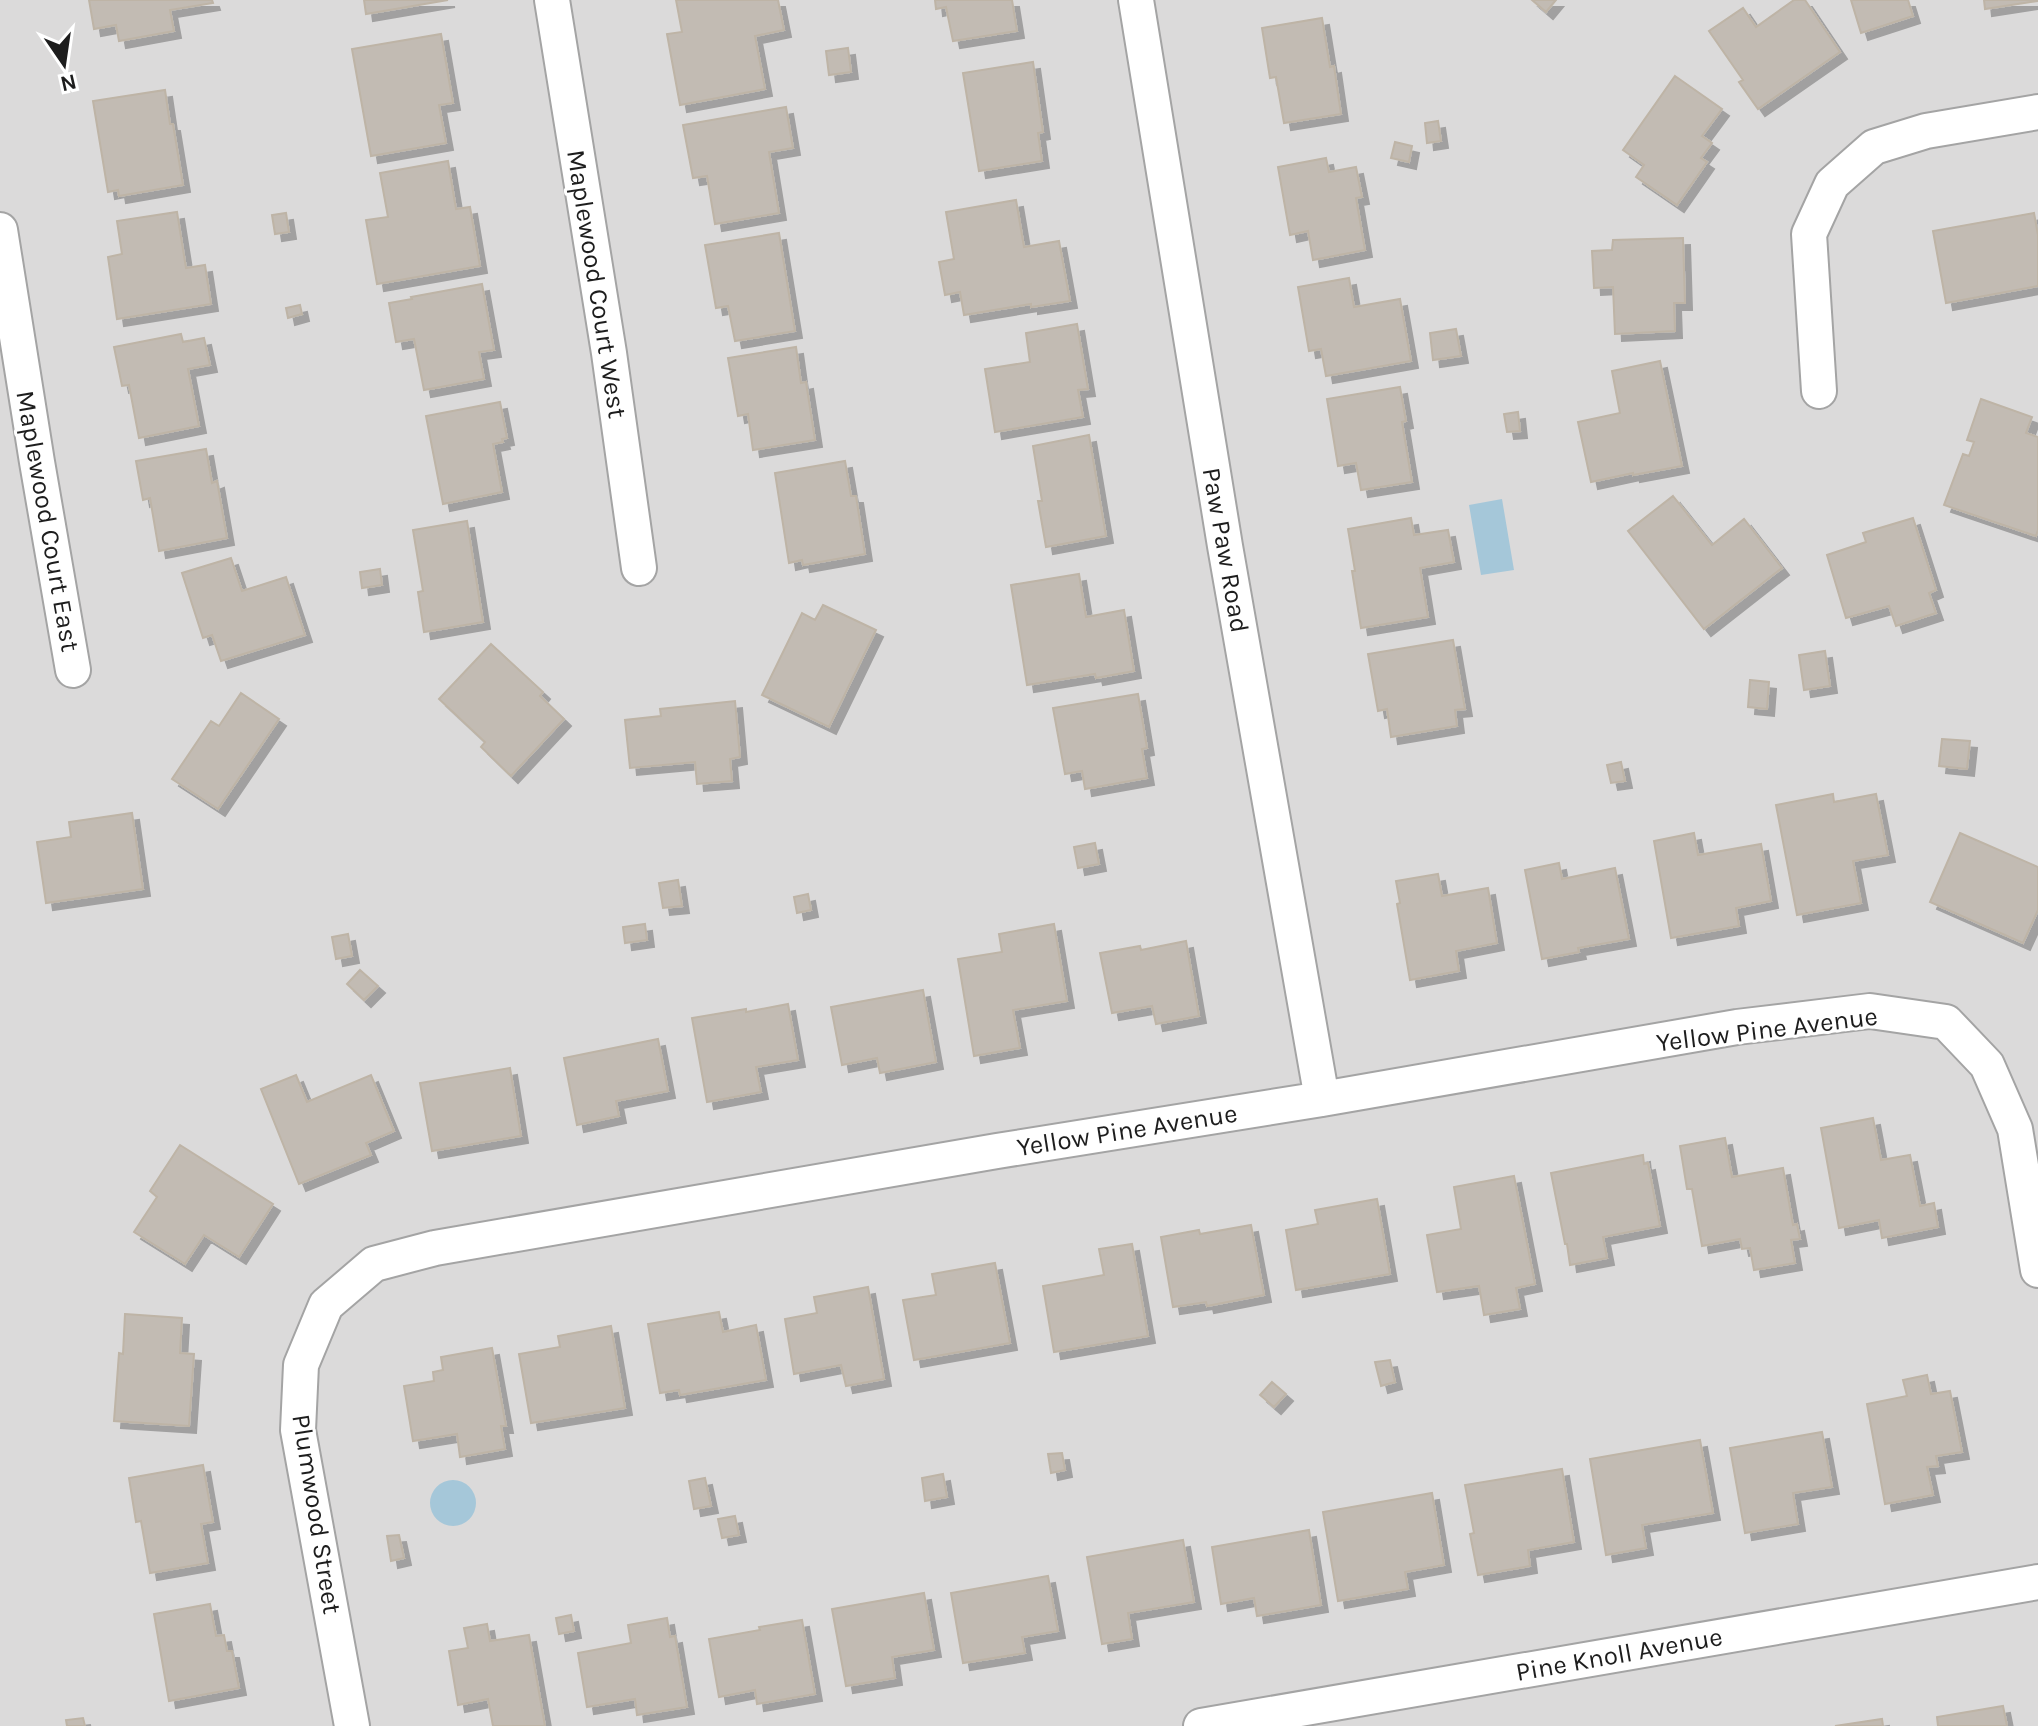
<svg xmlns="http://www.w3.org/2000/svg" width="2038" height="1726" font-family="Karla,sans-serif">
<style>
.residential{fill:#dbdada}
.water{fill:#a5c7d9}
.building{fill:#c2bbb3;stroke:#beb4a6;stroke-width:2;filter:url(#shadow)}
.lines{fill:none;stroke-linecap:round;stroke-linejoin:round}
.minor-casing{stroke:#a4a4a4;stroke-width:38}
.minor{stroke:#fff;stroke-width:34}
.labels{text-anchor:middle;stroke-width:6;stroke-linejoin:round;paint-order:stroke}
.street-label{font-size:26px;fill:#1d1d1d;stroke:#fff}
</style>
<defs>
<filter id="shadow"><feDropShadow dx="7" dy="7" stdDeviation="0" flood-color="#0004"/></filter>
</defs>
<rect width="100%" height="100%" fill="#eeece3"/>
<!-- residential -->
<path class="residential" d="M0 0H2038V1726H0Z"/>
<!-- water -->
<path class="water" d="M1502 499 1514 570 1481 575 1469 505Z
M430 1503a23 23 0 1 1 46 0a23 23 0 1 1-46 0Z"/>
<!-- building -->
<path class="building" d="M89 0H212L213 3 170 10 174 31 119 41 116 25 94 29Z
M364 0H448L366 14Z
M676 0H778L784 30 755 36 765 89 680 105 667 34 682 32Z
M935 0H1012L1017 31 953 41 946 7 936 9Z
M1532 0H1556L1546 12Z
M1794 0H1805L1840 52 1758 109 1739 82 1743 80 1709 31 1743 8 1756 27Z
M1851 0H1908L1913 16 1861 33Z
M1984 0H2038V1L1985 9Z
M1322 18 1330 67 1334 66 1341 114 1284 123 1276 77 1270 78 1262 28Z
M441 34 453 103 439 105 446 143 371 156 352 49Z
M848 48 851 72 829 75 826 51Z
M1033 62 1043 132 1038 133 1042 161 979 171 963 73Z
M1675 76 1722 109 1702 136 1712 143 1701 158 1707 162 1677 205 1636 177 1644 165 1623 150Z
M165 90 170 124H173L183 185 119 196 118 190 108 192 93 101Z
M786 107 793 148 769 152 779 213 715 224 707 176 693 178 683 125Z
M1438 121 1441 141 1427 143 1425 123Z
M1395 142 1412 146 1409 162 1391 158Z
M1326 158 1329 172 1356 167 1362 197 1356 198 1365 250 1313 260 1308 231 1290 235 1278 167Z
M448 161 456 209 470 207 480 266 377 284 366 220 388 217 380 173Z
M1016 200 1024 247 1059 241 1070 301 1031 307V304L964 315 960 292 945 295 939 262 954 259 946 212Z
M177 212 186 268 205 265 211 304 117 319 108 257 122 254 117 221Z
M286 213 289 232 275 234 272 215Z
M2034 213 2038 235V286L1946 303 1933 231Z
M779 233 795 331 735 341 728 306 716 308 705 245Z
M1683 238 1685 303H1674L1675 331 1615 334 1613 287 1594 288 1592 251 1612 250 1613 240Z
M1349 278 1354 307 1400 299 1411 361 1326 376 1321 349 1309 351 1298 287Z
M482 284 494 350 479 352 484 379 424 390 414 339 396 342 389 303 412 299 411 297Z
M300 305 302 314 288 318 286 308Z
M1077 324 1088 389 1078 390 1083 417 995 432 985 369 1030 362 1026 333Z
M1456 329 1461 356 1433 360 1430 333Z
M181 334 183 342 204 338 210 365 188 369 199 426 139 438 129 385 122 386 114 347Z
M796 347 801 383 806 382 815 440 753 450 748 414 738 416 728 358Z
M1660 361 1682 466 1633 475V473L1591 482 1578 422 1620 413 1612 371Z
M1400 387 1406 421 1402 422 1412 482 1361 490 1356 463 1338 466 1327 399Z
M1981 399 2032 417 2026 433 2038 437V530L2036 536 1944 505 1963 454 1969 456 1974 442 1967 440Z
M500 402 507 438 502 439 503 442 493 444 502 492 443 504 426 416Z
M1518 412 1520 431 1507 432 1504 414Z
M1089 435 1106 536 1046 547 1038 501H1042L1033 446Z
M206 449 212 483 217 481 227 538 159 551 150 498 143 500 136 461Z
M845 461 851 496H856L865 554 803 565 802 560 789 563 775 473Z
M1673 496 1712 545 1744 519 1782 568 1704 629 1628 531Z
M1411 518 1414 535 1448 530 1454 562 1420 568 1428 617 1361 628 1352 571H1355L1348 529Z
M1913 518 1936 590 1929 593 1936 613 1896 626 1889 606 1846 618 1827 555 1866 542 1863 533Z
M467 521 483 622 424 632 418 592 423 591 413 530Z
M231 558 242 591 286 577 305 635 221 661 212 635 203 638 182 573Z
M380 569 382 585 362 588 360 572Z
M1079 574 1086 617 1124 610 1134 671 1096 678 1095 674 1027 685 1011 585Z
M823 605 876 630 829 727 762 695 802 613 815 620Z
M1453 640 1465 709 1455 710 1457 726 1391 737 1387 709 1378 711 1368 654Z
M491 644 543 692 540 696 564 719 511 776 481 747 485 742 439 699Z
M1825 651 1830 686 1804 690 1799 655Z
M1750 680 1769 682 1767 709 1748 707Z
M241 693 279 719 218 809 172 779 211 721 219 726Z
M1138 694 1147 748 1142 749 1147 778 1085 789 1082 771 1065 774 1053 708Z
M735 701 740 757 730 759 732 781 697 784 695 762 630 768 625 720 661 716 660 709Z
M1942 739 1970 741 1967 769 1939 766Z
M1621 762 1625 781 1611 783 1607 765Z
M1833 794 1834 802 1876 794 1888 855 1853 861 1861 903 1797 915 1776 805Z
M132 813 143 889 46 903 37 842 71 837 69 822Z
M1694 833 1698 855 1761 844 1771 901 1736 908 1739 926 1671 938 1654 841Z
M1960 833 2038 867V910L2023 943 1930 902Z
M1095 843 1099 864 1078 868 1074 847Z
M1559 863 1562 879 1615 868 1629 939 1578 948 1579 952 1542 959 1525 870Z
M1438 874 1442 896 1488 888 1497 943 1456 951 1459 971 1410 980 1397 904 1400 903 1396 881Z
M678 880 682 906 663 908 659 883Z
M808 894 811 910 797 913 794 897Z
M645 924 647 940 625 943 623 927Z
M1054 924 1067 1001 1013 1010 1020 1048 974 1056 958 959 1002 952 999 934Z
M348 934 352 956 336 959 332 937Z
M1186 941 1199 1016 1156 1024 1152 1006 1112 1013 1100 953 1140 946 1141 950Z
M360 970 378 986 364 1000 347 984Z
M923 990 936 1062 880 1073 877 1058 842 1065 831 1007Z
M788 1004 798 1060 756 1067 761 1092 707 1102 692 1018 746 1009V1012Z
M658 1039 668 1091 616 1101 619 1116 577 1125 564 1058Z
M510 1068 521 1136 432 1151 420 1083Z
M296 1075 307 1102 371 1075 394 1131 366 1143 371 1155 299 1184 261 1089Z
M1873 1118 1881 1160 1910 1155 1920 1206 1934 1203 1938 1227 1882 1238 1879 1220 1839 1228 1821 1128Z
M1725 1138 1732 1177 1783 1168 1793 1225 1797 1224 1800 1239 1791 1240 1795 1263 1754 1270 1750 1248 1742 1249 1740 1239 1702 1246 1692 1189H1687L1680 1146Z
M180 1145 273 1204 239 1257 204 1235 185 1264 134 1232 157 1197 150 1191Z
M1643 1155 1644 1164 1648 1163 1660 1226 1603 1237 1607 1258 1570 1265 1567 1244H1565L1551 1173Z
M1514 1176 1535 1284 1516 1288 1520 1309 1484 1315 1479 1286 1437 1292 1427 1235 1461 1229 1454 1187Z
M1377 1199 1390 1274 1296 1290 1286 1230 1318 1224 1315 1210Z
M1251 1225 1264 1295 1207 1306 1206 1302 1173 1307 1161 1237 1199 1230 1200 1234Z
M1132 1244 1148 1336 1054 1352 1043 1286 1104 1275 1099 1249Z
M995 1263 1010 1343 914 1360 903 1300 936 1295 932 1274Z
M868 1287 884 1379 846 1386 841 1365 794 1374 785 1319 817 1313 814 1297Z
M719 1312 723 1332 756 1325 766 1380 680 1395 679 1390 660 1393 648 1324Z
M125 1314 182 1318 180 1353 194 1354 189 1426 114 1421 119 1353 123 1354Z
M611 1326 625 1408 531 1423 519 1354 560 1347 558 1336Z
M492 1348 506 1426H501L505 1449 460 1457 457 1434 413 1441 404 1386 434 1381 433 1372 443 1370 441 1357Z
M1390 1360 1395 1382 1381 1386 1375 1362Z
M1927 1375 1931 1394 1950 1391 1962 1452 1936 1456 1938 1466 1927 1467 1933 1495 1885 1504 1867 1404 1907 1396 1903 1380Z
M1272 1382 1286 1394 1274 1407 1260 1395Z
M1822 1432 1832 1487 1793 1493 1798 1524 1745 1533 1730 1448Z
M1700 1440 1713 1513 1642 1525 1646 1548 1606 1555 1590 1459Z
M1062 1453 1065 1470 1051 1473 1048 1454Z
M203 1465 213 1522 201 1524 208 1563 150 1573 141 1521 136 1522 129 1478Z
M1562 1469 1574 1542 1528 1550 1530 1566 1478 1575 1470 1534 1474 1533 1465 1485Z
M943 1474 947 1497 925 1501 922 1478Z
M705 1478 711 1506 694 1509 689 1481Z
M1432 1493 1444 1565 1405 1572 1408 1589 1338 1601 1323 1512Z
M735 1516 739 1535 722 1538 718 1519Z
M1309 1530 1321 1605 1257 1616 1254 1598 1221 1604 1212 1547Z
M399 1535 404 1558 391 1561 387 1536Z
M1183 1540 1194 1602 1128 1613 1132 1639 1102 1644 1087 1557Z
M1048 1576 1058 1631 1022 1637 1025 1653 963 1663 951 1593Z
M924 1593 934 1650 892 1657 895 1678 846 1686 832 1609Z
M210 1604 216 1636 224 1635 227 1651H232L239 1688 169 1701 154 1614Z
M571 1615 574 1631 559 1634 556 1618Z
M667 1618 670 1637 675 1636 687 1707 637 1715 635 1699 587 1707 578 1653 631 1643 628 1625Z
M802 1620 815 1694 757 1704 755 1690 719 1697 709 1639 760 1630 759 1627Z
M487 1624 490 1641 529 1635 545 1726H493L488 1699 458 1705 449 1651 468 1648 464 1628Z
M2003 1706 2007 1726H1938L1937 1717Z
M83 1718 85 1726H67L66 1720Z
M1882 1719 1883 1726H1835Z"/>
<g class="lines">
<!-- minor casing -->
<g class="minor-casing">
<path id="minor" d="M552 0 609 353 639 568
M1136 0 1225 546 1322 1099
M0 230 37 462 73 670
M1819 391 1809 234 1832 184 1874 147 1926 131 2038 112
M352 1726 298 1430 301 1365 326 1305 374 1264 435 1248 997 1151 1322 1099 1737 1027 1870 1011 1946 1022 1987 1065 2015 1129 2038 1270
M1201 1726 2038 1582"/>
</g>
<!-- minor -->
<use href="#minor" class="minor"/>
</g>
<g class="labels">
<!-- street labels -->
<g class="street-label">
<text transform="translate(597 284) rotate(81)" y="9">Maplewood Court West</text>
<text transform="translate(48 521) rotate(80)" y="9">Maplewood Court East</text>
<text transform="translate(1226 550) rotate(80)" y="9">Paw Paw Road</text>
<text transform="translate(1767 1029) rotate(-7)" y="9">Yellow Pine Avenue</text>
<text transform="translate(1127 1130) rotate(-9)" y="9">Yellow Pine Avenue</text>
<text transform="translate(317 1514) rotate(81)" y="9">Plumwood Street</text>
<text transform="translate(1619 1654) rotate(-10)" y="9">Pine Knoll Avenue</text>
</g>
</g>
<!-- north arrow -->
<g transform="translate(64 64) rotate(167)" stroke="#ffffff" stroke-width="6" paint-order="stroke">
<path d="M0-6L14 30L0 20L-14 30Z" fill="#1d1d1d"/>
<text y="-12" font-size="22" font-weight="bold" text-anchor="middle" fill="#1d1d1d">N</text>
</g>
</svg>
